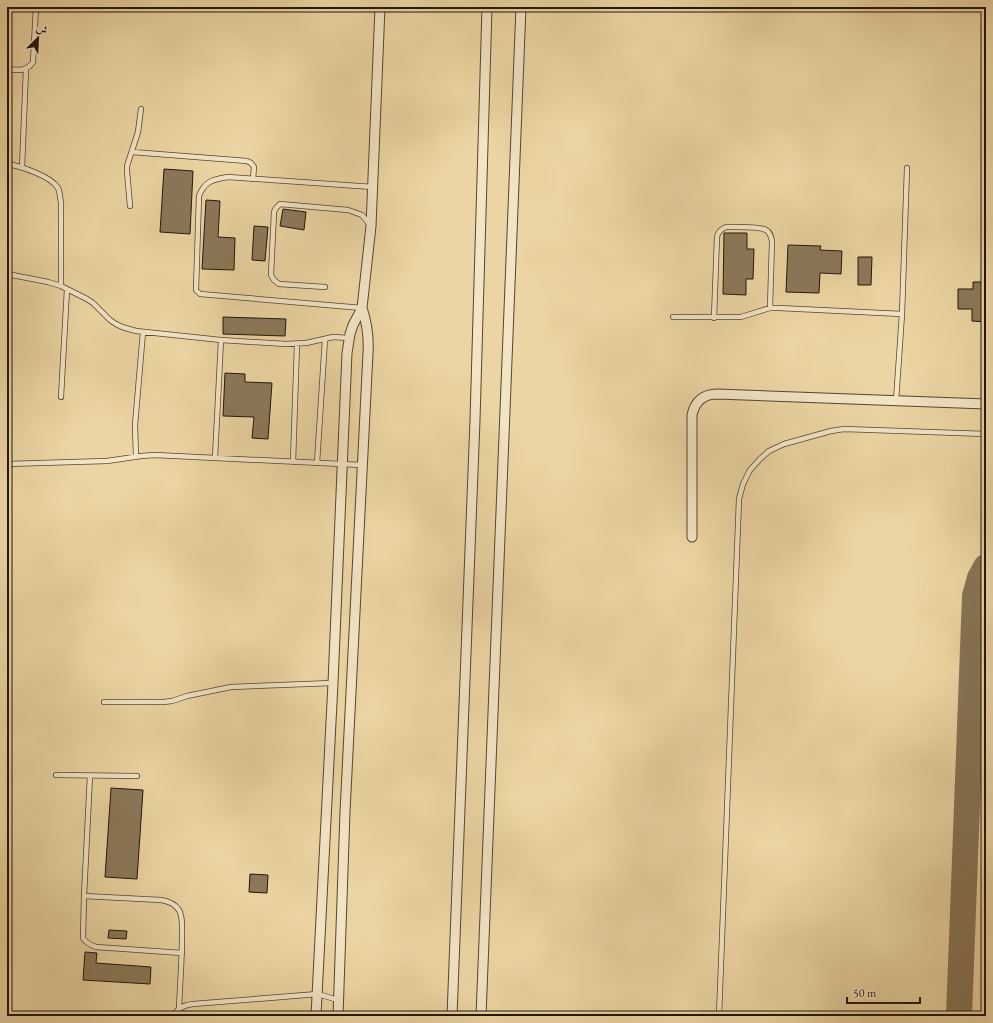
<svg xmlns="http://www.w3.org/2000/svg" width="993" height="1023" font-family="'EB Garamond',Amiri,serif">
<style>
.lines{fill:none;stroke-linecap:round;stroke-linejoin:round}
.taxiway{stroke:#877556;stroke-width:26}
.building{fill:#8b795a;stroke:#221509}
.lane-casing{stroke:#544530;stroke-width:6}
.street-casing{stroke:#544530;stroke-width:11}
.lane{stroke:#f3e4c4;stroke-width:4.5}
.street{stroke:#f3e4c4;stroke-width:9}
</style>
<rect width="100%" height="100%" fill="#ecd5a4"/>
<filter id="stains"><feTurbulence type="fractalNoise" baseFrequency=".005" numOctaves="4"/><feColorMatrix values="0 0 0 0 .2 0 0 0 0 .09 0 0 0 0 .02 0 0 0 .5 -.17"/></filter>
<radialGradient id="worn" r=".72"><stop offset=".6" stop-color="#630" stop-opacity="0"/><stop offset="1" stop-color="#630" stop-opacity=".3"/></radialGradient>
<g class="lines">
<!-- taxiway -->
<path class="taxiway" d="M959 1016 975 596 980 578 986 567"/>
</g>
<!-- building -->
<path class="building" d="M164 169 193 171 190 234 160 232Z
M206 200 220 201 218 237 235 238 234 270 202 269Z
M283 209 306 212 304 230 280 226Z
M254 226 268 227 265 261 252 260Z
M724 233H747V249H754L753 279H746V295L723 294Z
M788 245 821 246 820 250 842 251 841 274 820 273 819 293 786 292Z
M858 257H872L871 285H858Z
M973 282H986V322L972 321V309H958V289H973Z
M223 317 286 319 285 336 223 334Z
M225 373 245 374V382L272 383 268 439 252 438 254 417 223 416Z
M111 788 143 790 137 879 105 877Z
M250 874 268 875 267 893 249 892Z
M109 930 127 931 126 939 108 938Z
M85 952 97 953 96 963 151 967 150 984 83 980Z"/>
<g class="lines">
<!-- lane casing -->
<g class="lane-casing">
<path id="lane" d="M7 69C17 70 27 72 33 62L36 7
M132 152 247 161 251 163 254 167 253 179
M7 165V164C20 166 51 176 58 188 60 192 60 198 61 203V286
M22 168 26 69
M130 206 127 171V166L138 132 141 109
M7 274 48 282 61 286 87 299 93 303 110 320 116 324 122 327 136 331 221 340 286 344 306 343 333 337 349 338
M325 287 279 284 274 280 271 275 274 212 276 208 280 204 348 210 362 215 370 225
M362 308 200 294 196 290 199 196C204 182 213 179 228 177L373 187
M673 317H741L770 308H779L902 314
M714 318 717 237C718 232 721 229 726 227 735 227 759 226 766 230 770 232 771 236 772 241L770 308
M61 397 67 289
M896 401 902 314 907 168
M136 457 135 425 143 332
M215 458 221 340
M293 462 297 344
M317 463 325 339
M7 464 107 461 141 456 155 455 362 465
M104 702H163L172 701 187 696 231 687 333 683
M56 775 137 776
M90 776 84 896 83 938C86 943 90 945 96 947L182 953
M84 896 161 900C168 901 175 904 179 910 183 917 182 927 182 935 182 960 180 984 179 1009
M174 1016C177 1008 184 1005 193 1004L318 994 338 1000
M719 1016 739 499 743 484 750 470 760 459 769 451 784 444 831 431 844 429 986 434"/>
</g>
<!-- street casing -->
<g class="street-casing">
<path id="street" d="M692 537V415C695 401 704 394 717 394L986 404
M316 1016 333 683 347 353 350 334 353 325 362 308 371 226 380 7
M338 1016 345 812 368 353C369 337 367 323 362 308
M452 1016 475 420 487 7
M481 1016 521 7"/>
</g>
<!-- lane -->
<use href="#lane" class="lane"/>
<!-- street -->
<use href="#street" class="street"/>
</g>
<!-- margin -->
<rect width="993" height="1023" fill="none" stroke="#ecd5a4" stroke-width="24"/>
<rect x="8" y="8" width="977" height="1007" fill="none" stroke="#221509" stroke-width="2"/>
<rect x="12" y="12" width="969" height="999" fill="none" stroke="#221509"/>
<!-- north arrow -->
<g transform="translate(38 38) rotate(24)" stroke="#f3e4c4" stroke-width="3" paint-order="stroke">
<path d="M0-3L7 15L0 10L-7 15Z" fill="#221509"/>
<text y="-6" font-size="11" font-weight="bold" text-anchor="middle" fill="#221509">ش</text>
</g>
<!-- scale -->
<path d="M847 997v6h73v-6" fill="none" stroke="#221509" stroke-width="2"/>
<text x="853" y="997" font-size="12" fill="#221509" stroke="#f3e4c4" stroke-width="3" paint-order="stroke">50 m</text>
<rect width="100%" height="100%" filter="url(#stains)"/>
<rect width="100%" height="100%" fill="url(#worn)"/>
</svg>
